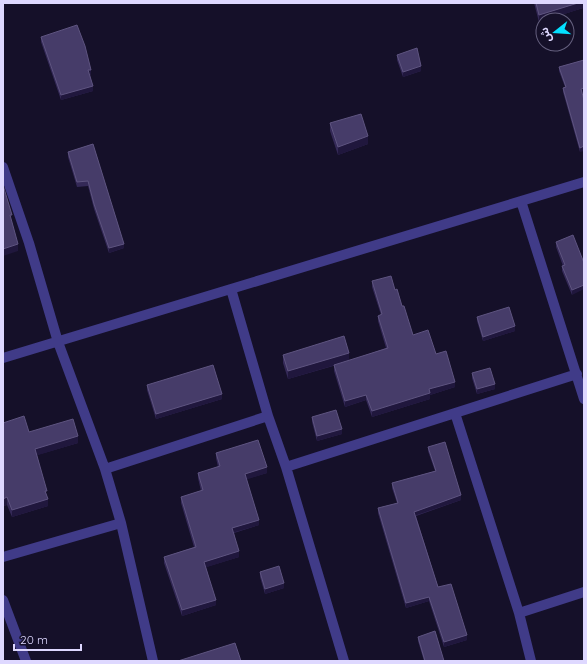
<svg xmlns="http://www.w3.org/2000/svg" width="587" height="664" font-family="Quicksand,'Noto Sans Arabic',sans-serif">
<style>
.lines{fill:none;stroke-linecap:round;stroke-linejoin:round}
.street{stroke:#403b88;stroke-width:10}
.wall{fill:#342957}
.shaded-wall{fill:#20173d}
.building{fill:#463c69;stroke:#5e5480}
</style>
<rect width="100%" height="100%" fill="#151029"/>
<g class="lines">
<!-- street -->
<path class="street" d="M3 167 29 243 58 342 105 469 121 523 153 661
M521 201 584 399
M231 289 268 416 286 467 344 661
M3 358 584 182
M455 413 519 613 531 661
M286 467 577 374
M105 469 268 416
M3 557 121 523
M3 600 26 661
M519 613 584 592"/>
</g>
<!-- wall -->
<path class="wall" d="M534 3H583V8L539 22Z
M41 37 91 74 90 75 93 91 61 100 41 42Z
M397 55 421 71 403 77 397 60Z
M584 60V92L582 93 580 152 563 92V88L565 87 559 71V67Z
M330 123 368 144 338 155 330 131Z
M93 144 124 248 109 253 94 209 88 186 77 187 68 157V152Z
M556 242 584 263 572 295 562 271V266H563L556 247Z
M372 281 395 290 402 306 413 335 436 354 455 387 430 395V399L372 417 366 400 345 407 334 371V365L340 364 288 379 283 363V355L349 361 386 348 378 321V316L381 315 372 287Z
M477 317 515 331 483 341 477 321Z
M472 373 495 389 477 394 472 378Z
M147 385 222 399 156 419 147 390Z
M312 417 342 434 317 441 312 422Z
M29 432 78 443 37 455 47 497 48 506 12 517 7 505 3 506Z
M428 447 461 500 416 516 438 587 467 640 444 647 429 601 406 608 378 513V508L397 503 392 488V483L435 471 428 451Z
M216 453 267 473 246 479 259 525 234 533 239 557 206 567 216 605 182 616 164 563V557L194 547 181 503V497L201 491 198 478V473L218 467 216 458Z
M260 572 284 588 265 594 260 577Z
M418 637 444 661H424L418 641Z"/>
<!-- shaded-wall -->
<path class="shaded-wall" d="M578 3H583V8L539 22V15Z
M421 66V71L403 77V72Z
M88 70H91V74L88 75Z
M93 86V91L61 100V95Z
M584 88V92L581 93V89Z
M368 136V144L338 155V147Z
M584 146V151L580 152V148Z
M18 244V251L3 256V249Z
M124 244V248L109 253V248Z
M584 285V289L572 295V290Z
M515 326V331L483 341V337Z
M349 353V361L288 379V371Z
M455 382V387L430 395V399L372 417V411L429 389Z
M495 384V389L477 394V389Z
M222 394V399L156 419V414Z
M366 395V400L345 407V401Z
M342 429V434L317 441V436Z
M78 436V443L35 456V449Z
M267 467V473L245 480V474Z
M461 495V500L414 516V512Z
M7 497V505L3 506V499Z
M48 499V506L12 517V510Z
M259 520V525L232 533V528Z
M239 551V557L204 568V562Z
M284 583V588L265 594V589Z
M429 597V601L406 608V603Z
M216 600V605L182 616V610Z
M467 635V640L444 647V642Z"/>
<!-- building -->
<path class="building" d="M536 3H578L539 15Z
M77 25 85 46 91 70H88L93 86 61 95 41 37Z
M417 48 421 66 403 72 397 55Z
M584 60V88L581 89 584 100V146L580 148 563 88 566 87 559 67Z
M361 114 368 136 338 147 330 123Z
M93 144 124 244 109 248 94 204 88 181 77 182 68 152Z
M3 185 12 215H10L18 244 3 249Z
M573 235 584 263V285L572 290 562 266 565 265 556 242Z
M391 276 395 290 397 289 402 306H404L413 335 428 330 436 354 446 351 455 382 429 389 430 393 372 411 366 395 345 401 334 365 388 348 378 316 382 314 372 281Z
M509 307 515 326 483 337 477 317Z
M344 336 349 353 288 371 283 355Z
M213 365 222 394 156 414 147 385Z
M490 368 495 384 477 389 472 373Z
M336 410 342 429 317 436 312 417Z
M24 416 29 432 73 419 78 436 35 449 47 491H45L48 499 12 510 7 497 3 499V423Z
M258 440 267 467 245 474 259 520 232 528 239 551 204 562 216 600 182 610 164 557 196 547 181 497 203 490 198 473 220 466 216 453Z
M445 442 461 495 414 512 438 587 451 584 467 635 444 642 429 597 406 603 378 508 398 503 392 483 436 471 428 447Z
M279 566 284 583 265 589 260 572Z
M435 631 444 661H425L418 637Z
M235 643 241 661H178Z"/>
<!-- border -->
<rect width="587" height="664" fill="none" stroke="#ded8ff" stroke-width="8"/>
<!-- north arrow -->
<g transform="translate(555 32) rotate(253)"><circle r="19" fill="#151029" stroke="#65607f"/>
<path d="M0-3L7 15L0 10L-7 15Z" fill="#04dfff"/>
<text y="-6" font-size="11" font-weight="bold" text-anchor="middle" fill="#ded8ff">ش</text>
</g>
<!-- scale -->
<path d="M14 644v6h67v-6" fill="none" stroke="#ded8ff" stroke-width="2"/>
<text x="20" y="644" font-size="12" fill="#ded8ff" stroke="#151029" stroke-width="3" paint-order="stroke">20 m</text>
</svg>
